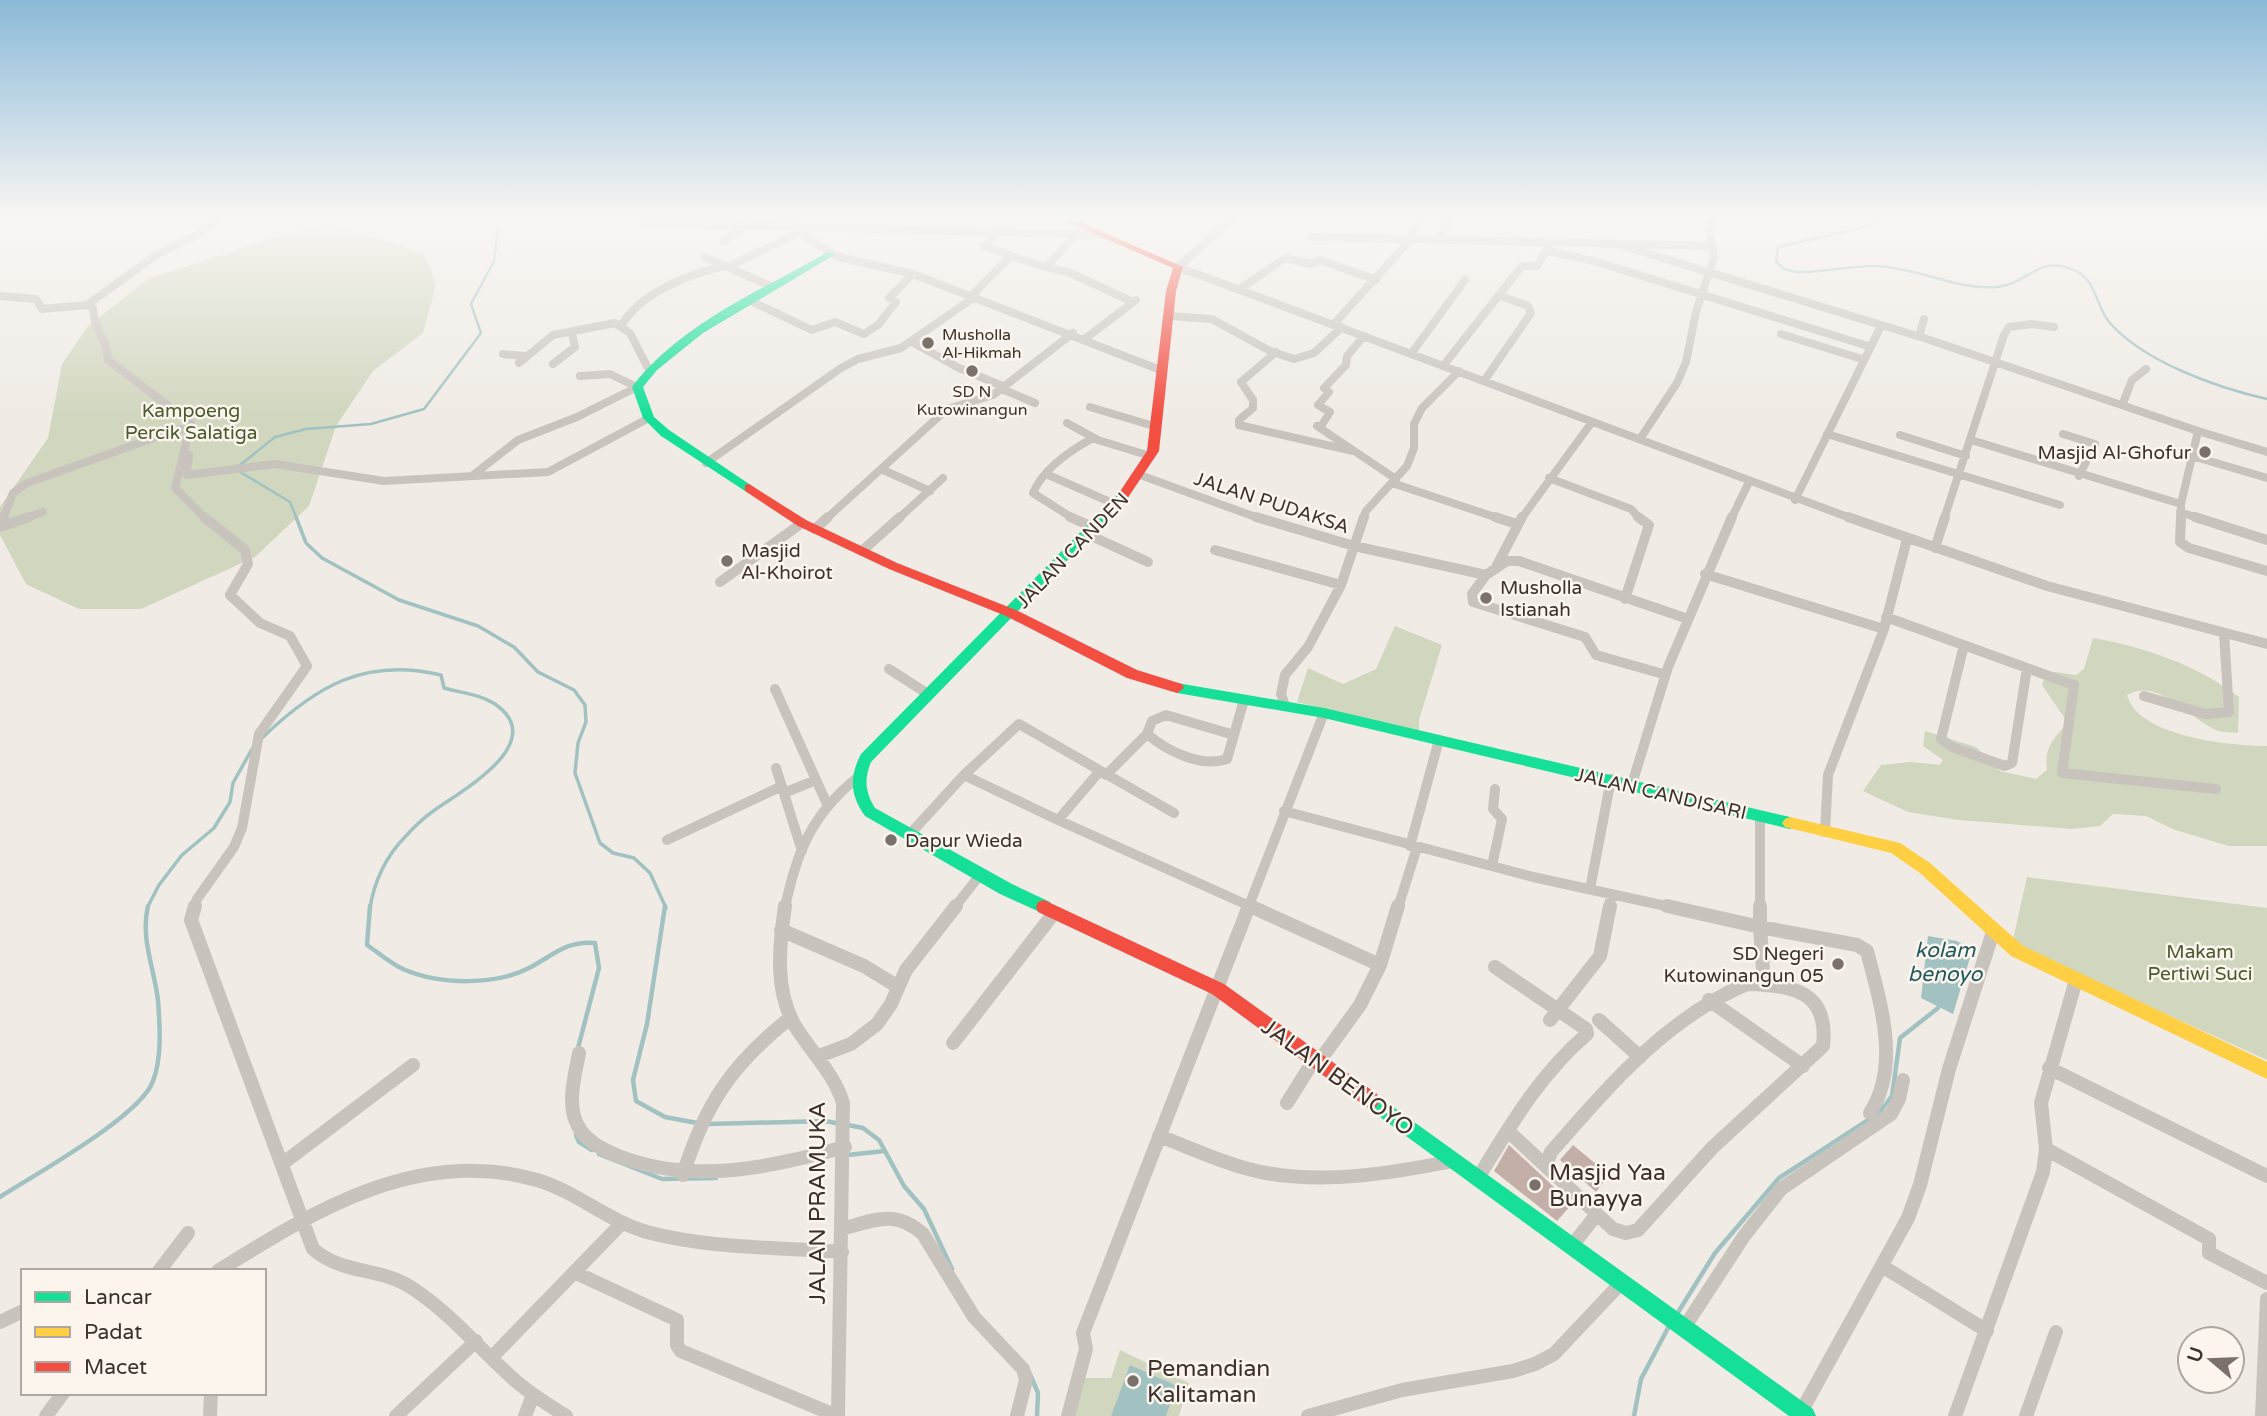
<svg xmlns="http://www.w3.org/2000/svg" width="2267" height="1416" font-family="'Varela Round',sans-serif">
<style>
.green{fill:#d1d6bf}
.water{fill:#a1c2c1}
.lines{fill:none;stroke-linecap:round;stroke-linejoin:round}
.stream-far2{stroke:#a1c2c1;stroke-width:2.5}
.stream-far1{stroke:#a1c2c1;stroke-width:3.5}
.stream{stroke:#a1c2c1;stroke-width:4.5}
.building{fill:#c3afa7}
.street-far2{stroke:#c9c3be;stroke-width:8}
.street-far1{stroke:#c9c3be;stroke-width:10}
.street{stroke:#c9c3be;stroke-width:14}
.fast{fill:#16e098;fill-rule:evenodd}
.slow{fill:#ffcf43;fill-rule:evenodd}
.jam{fill:#f24e42;fill-rule:evenodd}
.poi-dot{fill:#7a716c;stroke:#fbf5ee;stroke-width:2.5}
.labels{text-anchor:middle;stroke-width:5;stroke-linejoin:round;paint-order:stroke}
.far-poi-label{font-size:16px;fill:#3b302b;stroke:#fbf5ee;text-anchor:start}
.park-label{font-size:19px;fill:#4a5a2e;stroke:#fbf5ee}
.poi-label{font-size:19px;fill:#3b302b;stroke:#fbf5ee;text-anchor:start}
.street-label{font-size:19px;fill:#3b302b;stroke:#fbf5ee}
.water-label{font-size:21px;font-style:italic;fill:#1f5a5e;stroke:#fbf5ee}
.near-street-label{font-size:23px;fill:#3b302b;stroke:#fbf5ee}
.near-poi-label{font-size:23px;fill:#3b302b;stroke:#fbf5ee;text-anchor:start}
</style>
<rect width="100%" height="100%" fill="#f0ebe5"/>
<!-- green -->
<path class="green" d="M328 224 424 253 436 285 423 333 373 371 336 426 309 506 255 557 141 609H79L26 584 0 535V507L48 438 62 364 88 326 148 279 280 236Z
M1395 626 1442 645 1419 720V732L1297 702 1308 668 1343 684 1376 669Z
M2093 638C2145 647 2197 665 2239 697L2238 733C2232 732 2222 733 2216 730 2190 719 2158 677 2127 695 2137 736 2230 746 2267 746V846H2229L2175 830 2146 816 2113 814 2100 826 2072 829 1959 820 1908 812 1863 791 1881 765 1911 762 1940 765 1943 760 1923 746 1925 731 1976 747 2000 771 2036 779 2047 770C2044 748 2053 738 2068 723L2042 685 2045 677 2055 672 2076 675 2084 669Z
M2027 877 2267 908V1060L2012 944Z
M1120 1350 1189 1383 1179 1416H1071L1083 1378H1111Z"/>
<!-- water -->
<path class="water" d="M1928 936 1957 941 1972 951 1953 1014 1921 998Z
M1130 1365 1177 1386 1166 1416H1111Z"/>
<g class="lines">
<!-- stream-far2 -->
<path class="stream-far2" d="M1881 219 1860 228 1778 247 1776 261 1784 269 1797 272C1827 273 1857 263 1887 267 1924 271 1959 290 1997 287 2029 284 2039 253 2076 271 2097 281 2096 308 2110 323 2144 362 2218 388 2267 399
M297 519 290 502 242 473 239 466 275 437 306 429 371 424 424 409 481 333 471 304 494 261 499 219"/>
<!-- stream-far1 -->
<path class="stream-far1" d="M296 517 306 543 322 558 399 600 478 626 514 647 538 672 574 690 585 705 586 722 578 743 575 773 600 843 613 853 634 858 650 873 666 908
M262 738C316 686 365 657 441 675L444 688C461 693 480 694 495 704 551 743 459 792 432 812 422 819 413 828 405 837 386 856 374 882 370 908
M147 908 159 885 182 855 214 828 230 802 233 783 252 749"/>
<!-- stream -->
<path class="stream" d="M370 906 367 945C379 953 390 963 403 969 439 985 496 986 531 967 553 955 568 940 595 943L599 968 578 1048
M665 906 647 1024 633 1080 636 1101 665 1117 697 1123
M708 1124 826 1121 840 1124
M848 1125 863 1128 879 1140 904 1186 924 1209 952 1269
M576 1135 579 1142 592 1150
M599 1154 662 1179 716 1178
M847 1155 885 1151
M0 1197C34 1175 141 1116 153 1081 162 1058 160 1026 158 1001 155 970 140 939 148 906
M1677 1314 1715 1253 1779 1178 1879 1113 1892 1096 1900 1038 1938 1008
M1029 1372 1038 1393 1037 1416
M1634 1416 1641 1379 1669 1326"/>
</g>
<!-- building -->
<path class="building" d="M1509 1145 1572 1204 1557 1221 1494 1171Z
M1573 1145 1609 1175 1596 1192 1560 1160Z"/>
<g class="lines">
<!-- street-far2 -->
<path class="street-far2" d="M1232 219 1178 267 1853 519
M646 223 1104 235
M795 229 835 256 913 274 1163 371
M999 231 984 246 1011 256
M1311 237 1713 246
M724 241 746 225
M1439 241 1449 219
M1617 244 1927 339 2198 431 2181 504V519
M1548 251 1594 261 1868 346
M705 257 773 287
M728 267 800 232
M1046 267 1068 272 1133 302
M1240 289 1285 258 1311 264 1320 260 1376 280
M972 295 1011 256 1046 267 1077 234
M0 296 36 299 42 309 87 305 159 253 195 236 219 219
M753 302 812 330 835 322 864 334 878 325 896 302 889 298 913 274
M87 305 93 308C93 328 108 340 108 360L191 423 175 488 206 519
M1169 316 1212 319 1270 351 1294 359 1314 353 1342 327
M1334 324 1409 241 1420 219
M621 326C640 293 689 274 724 266
M1781 334 1862 359
M1919 336 1924 319
M1086 338 1136 300
M912 342 959 368 1005 387
M1276 352 1241 382 1253 400V408L1239 420V425L1353 451
M503 354 524 356
M1411 354 1465 280
M519 363 553 335 615 323 630 333 649 370
M553 364 575 347 572 334
M1443 366 1522 266H1537L1550 244
M1484 381 1531 313 1528 306 1501 296
M1002 389 1035 403
M2123 403 2132 380 2146 369
M1090 407 1157 427
M1067 423 1098 440 1150 456
M1317 426 1396 479
M1320 428 1330 412 1318 405 1329 392 1324 388 1346 365 1347 356 1364 336
M2198 431 2267 452
M1827 434 2060 505
M2063 434 2095 444 2079 476
M1900 435 1966 456
M1640 439 1677 383 1686 362 1696 312 1714 257 1710 234 1712 219
M1971 440 2181 504
M189 455 187 475 275 464 384 481 548 472 649 418
M2192 456 2267 478
M706 463 841 368 858 359 901 348 976 296
M881 469 930 491
M1046 474 1117 505
M1140 475 1261 519
M472 476 518 440 577 417 637 387 610 374 580 376
M1549 478 1631 509 1640 519
M1392 483 1501 519
M1795 500 1881 326
M2180 512 2201 519
M3 519 13 493 27 483 179 429 195 430
M24 519 43 512
M826 519 947 409 993 395 1073 333
M898 519 943 478
M1074 519 1033 493C1043 469 1071 450 1093 438
M1363 519 1366 511 1407 466 1414 448V424L1422 408 1459 371
M1521 519 1592 422
M1731 519 1749 482
M1944 519 2004 335 2009 327 2032 324 2054 327"/>
<!-- street-far1 -->
<path class="street-far1" d="M1070 517 1095 528
M1256 517 1354 546 1486 575 1507 561H1519L1685 618
M1495 517 1517 524
M1848 517 2047 586 2267 644
M2181 517 2180 542 2189 548 2267 571
M2195 517 2267 540
M0 527 4 517
M0 527 29 517
M815 529 828 517
M1089 535 1148 562
M1935 548 1945 517
M1215 550 1341 585
M862 551 900 517
M1496 567 1522 517
M1705 574 1884 629
M1486 575 1472 594 1473 602 1585 637 1596 655 1663 674
M720 582 802 523
M1625 599 1649 525 1638 517
M1886 617 2074 685 2062 773 2216 789
M1964 645 1941 739 1952 747 2005 766 2012 763 2027 668
M889 669 928 694
M775 689 827 804
M2144 696 2205 714 2229 712 2224 633
M1285 706 1281 694 1285 675 1308 647 1341 585 1364 517
M1147 734 1152 721 1166 715 1234 735
M776 768 802 851
M964 775 1058 820 1099 772
M1106 775 1147 734C1167 751 1201 768 1227 759L1244 700
M1632 784 1668 667 1732 517
M784 793 816 780
M1284 811 1533 877 1675 908
M1760 817V908
M1058 820 1254 908
M1825 832 1828 775 1884 629 1907 539
M910 834 964 775 1019 724 1174 813
M667 840 782 786
M1410 846 1439 740
M1492 866 1502 819 1493 809 1495 789
M1590 889 1611 779
M194 908 197 899 234 847 242 828 259 734 307 666 290 636 260 623 230 595 248 564 245 550 204 517
M785 908C796 853 812 814 857 778
M954 908 980 875
M1248 908 1324 713
M1398 908 1417 847
M1609 908 1611 894"/>
<!-- street -->
<path class="street" d="M195 906 191 920 313 1249C343 1275 381 1267 412 1288 452 1314 481 1351 517 1382 532 1395 549 1405 566 1416
M785 906C779 947 774 993 797 1029 813 1054 834 1074 843 1103L838 1416
M1250 906 1380 965
M1667 906 1760 927 1764 984
M1760 906V927L1857 945 1867 951C1880 1002 1901 1065 1870 1113
M781 930 864 966 895 985
M1747 984C1793 985 1829 991 1823 1046L1712 1148 1638 1230 1626 1233 1613 1229 1550 1170 1548 1160 1551 1152C1608 1087 1666 1018 1747 984Z
M1709 1000 1803 1066
M1550 1020 1600 956 1610 906
M1599 1020 1640 1057
M953 1043 1054 913
M579 1053C575 1076 566 1104 578 1126 586 1142 605 1151 621 1157 697 1185 769 1167 845 1147
M819 1056 851 1044 877 1024 891 1004 906 970 956 906
M1318 1063 1360 1005 1380 965 1398 906
M2049 1068 2267 1176
M1287 1103 1314 1060
M1508 1131 1550 1170
M1159 1136C1194 1149 1229 1166 1266 1173 1328 1184 1392 1173 1453 1161
M2046 1149 2209 1239V1253L2267 1283
M282 1164 413 1065
M683 1175C705 1104 732 1064 790 1018
M1478 1178C1510 1126 1540 1074 1587 1034L1586 1029 1495 967
M842 1229C875 1220 895 1209 923 1234L974 1317 1023 1369 1026 1380 1017 1416
M1571 1247 1597 1214
M1882 1266 1987 1331
M159 1271 188 1233
M218 1271C315 1210 419 1146 537 1180 577 1192 608 1221 647 1232 710 1249 778 1247 842 1252
M576 1273 677 1320V1345L681 1351 837 1416
M0 1322 23 1311
M1684 1328 1744 1236 1781 1189 1891 1114 1899 1099 1903 1080
M492 1357 622 1223
M1801 1412 1908 1218 1920 1185 1949 1069 1992 935
M46 1416 63 1393
M210 1416 211 1393
M396 1416 476 1341
M525 1416 533 1395
M1068 1416 1086 1349 1083 1333 1249 906
M1308 1416 1402 1390 1513 1371 1535 1364 1554 1354 1621 1283
M1955 1416 2043 1172 2046 1149 2041 1103 2076 980
M2026 1416 2056 1332
M2262 1416 2267 1299"/>
<!-- fast -->
<path class="fast" d="M828 252 836 254 703 333 657 370 643 387 654 417 669 430 755 488 753 491H745L661 436 643 418 632 387C680 324 760 291 828 252Z
M1123 492 1129 496 1127 499 871 762C864 779 865 792 875 808L1012 884 1050 902 1052 907 1050 912 1044 914 1000 894 865 816C850 795 849 777 861 754L1119 493Z
M1177 683 1324 708 1790 817 1795 819 1798 823 1795 827 1790 829 1324 718 1177 693 1170 688Z
M1371 1091 1813 1409 1816 1416H1789L1365 1106 1362 1100 1365 1094Z"/>
<!-- slow -->
<path class="slow" d="M1790 817 1900 843 1930 863 2023 946 2267 1062V1079L2011 956 1920 873 1891 853 1785 827 1782 823 1785 819Z"/>
<!-- jam -->
<path class="jam" d="M1060 219H1073L1183 267 1176 291 1159 451 1127 499 1123 500 1117 496 1147 451 1166 291 1173 268Z
M749 484 806 520 897 563 1016 610 1137 670 1182 684 1184 688 1177 693 1127 678 1006 616 889 569 798 526 745 491V485Z
M1044 900 1224 984 1377 1094 1380 1100 1377 1106 1371 1109 1365 1106 1212 994 1038 912 1036 907 1038 902Z"/>
</g>
<!-- sky -->
<linearGradient id="sky" x2="0" y2="1"><stop stop-color="#8bbad8"/><stop offset="0.52" stop-color="#f8f6f3"/><stop offset="1" stop-color="#f8f6f3" stop-opacity="0"/></linearGradient>
<rect width="2267" height="418" fill="url(#sky)"/>
<!-- markers -->
<g class="poi-dot">
<circle cx="928" cy="343" r="7"/>
<circle cx="972" cy="371" r="7"/>
<circle cx="2205" cy="452" r="7"/>
<circle cx="727" cy="561" r="7"/>
<circle cx="1486" cy="598" r="7"/>
<circle cx="891" cy="840" r="7"/>
<circle cx="1838" cy="964" r="7"/>
<circle cx="1535" cy="1185" r="7"/>
<circle cx="1133" cy="1381" r="7"/>
</g>
<g class="labels">
<!-- far-poi labels -->
<g class="far-poi-label">
<text x="942" y="340">Musholla<tspan x="942" dy="18">Al-Hikmah</tspan></text>
<text x="972" y="397" text-anchor="middle">SD N<tspan x="972" dy="18">Kutowinangun</tspan></text>
</g>
<!-- park labels -->
<g class="park-label">
<text x="191" y="417">Kampoeng<tspan x="191" dy="22">Percik Salatiga</tspan></text>
<text x="2200" y="958">Makam<tspan x="2200" dy="22">Pertiwi Suci</tspan></text>
</g>
<!-- poi labels -->
<g class="poi-label">
<text x="2191" y="459" text-anchor="end">Masjid Al-Ghofur</text>
<text x="741" y="557">Masjid<tspan x="741" dy="22">Al-Khoirot</tspan></text>
<text x="1500" y="594">Musholla<tspan x="1500" dy="22">Istianah</tspan></text>
<text x="905" y="847">Dapur Wieda</text>
<text x="1824" y="960" text-anchor="end">SD Negeri<tspan x="1824" dy="22">Kutowinangun 05</tspan></text>
</g>
<!-- street labels -->
<g class="street-label">
<text transform="translate(1272 502) rotate(18)" y="7">JALAN PUDAKSA</text>
<text transform="translate(1072 550) rotate(-46)" y="7">JALAN CANDEN</text>
<text transform="translate(1661 793) rotate(13)" y="7">JALAN CANDISARI</text>
</g>
<!-- water labels -->
<g class="water-label">
<text x="1945" y="957">kolam<tspan x="1945" dy="24">benoyo</tspan></text>
</g>
<!-- near-street labels -->
<g class="near-street-label">
<text transform="translate(1338 1077) rotate(36)" y="8">JALAN BENOYO</text>
<text transform="translate(817 1203) rotate(-90)" y="8">JALAN PRAMUKA</text>
</g>
<!-- near-poi labels -->
<g class="near-poi-label">
<text x="1549" y="1180">Masjid Yaa<tspan x="1549" dy="26">Bunayya</tspan></text>
<text x="1147" y="1376">Pemandian<tspan x="1147" dy="26">Kalitaman</tspan></text>
</g>
</g>
<!-- legend -->
<rect x="21" y="1269" width="245" height="126" fill="#fbf5ee" stroke="#aea6a0" stroke-width="2"/>
<rect x="35" y="1292" width="35" height="10" fill="#16e098" stroke="#aea6a0" stroke-width="2"/>
<text x="84" y="1304" font-size="21" fill="#3b302b">Lancar</text>
<rect x="35" y="1327" width="35" height="10" fill="#ffcf43" stroke="#aea6a0" stroke-width="2"/>
<text x="84" y="1339" font-size="21" fill="#3b302b">Padat</text>
<rect x="35" y="1362" width="35" height="10" fill="#f24e42" stroke="#aea6a0" stroke-width="2"/>
<text x="84" y="1374" font-size="21" fill="#3b302b">Macet</text>
<!-- north arrow -->
<g transform="translate(2211 1360) rotate(289)"><circle r="33" fill="#fbf5ee" stroke="#aea6a0" stroke-width="2"/>
<path d="M0-5L12 26L0 18L-12 26Z" fill="#7a716c"/>
<text y="-10" font-size="19" font-weight="bold" text-anchor="middle" fill="#3b302b">U</text>
</g>
</svg>
